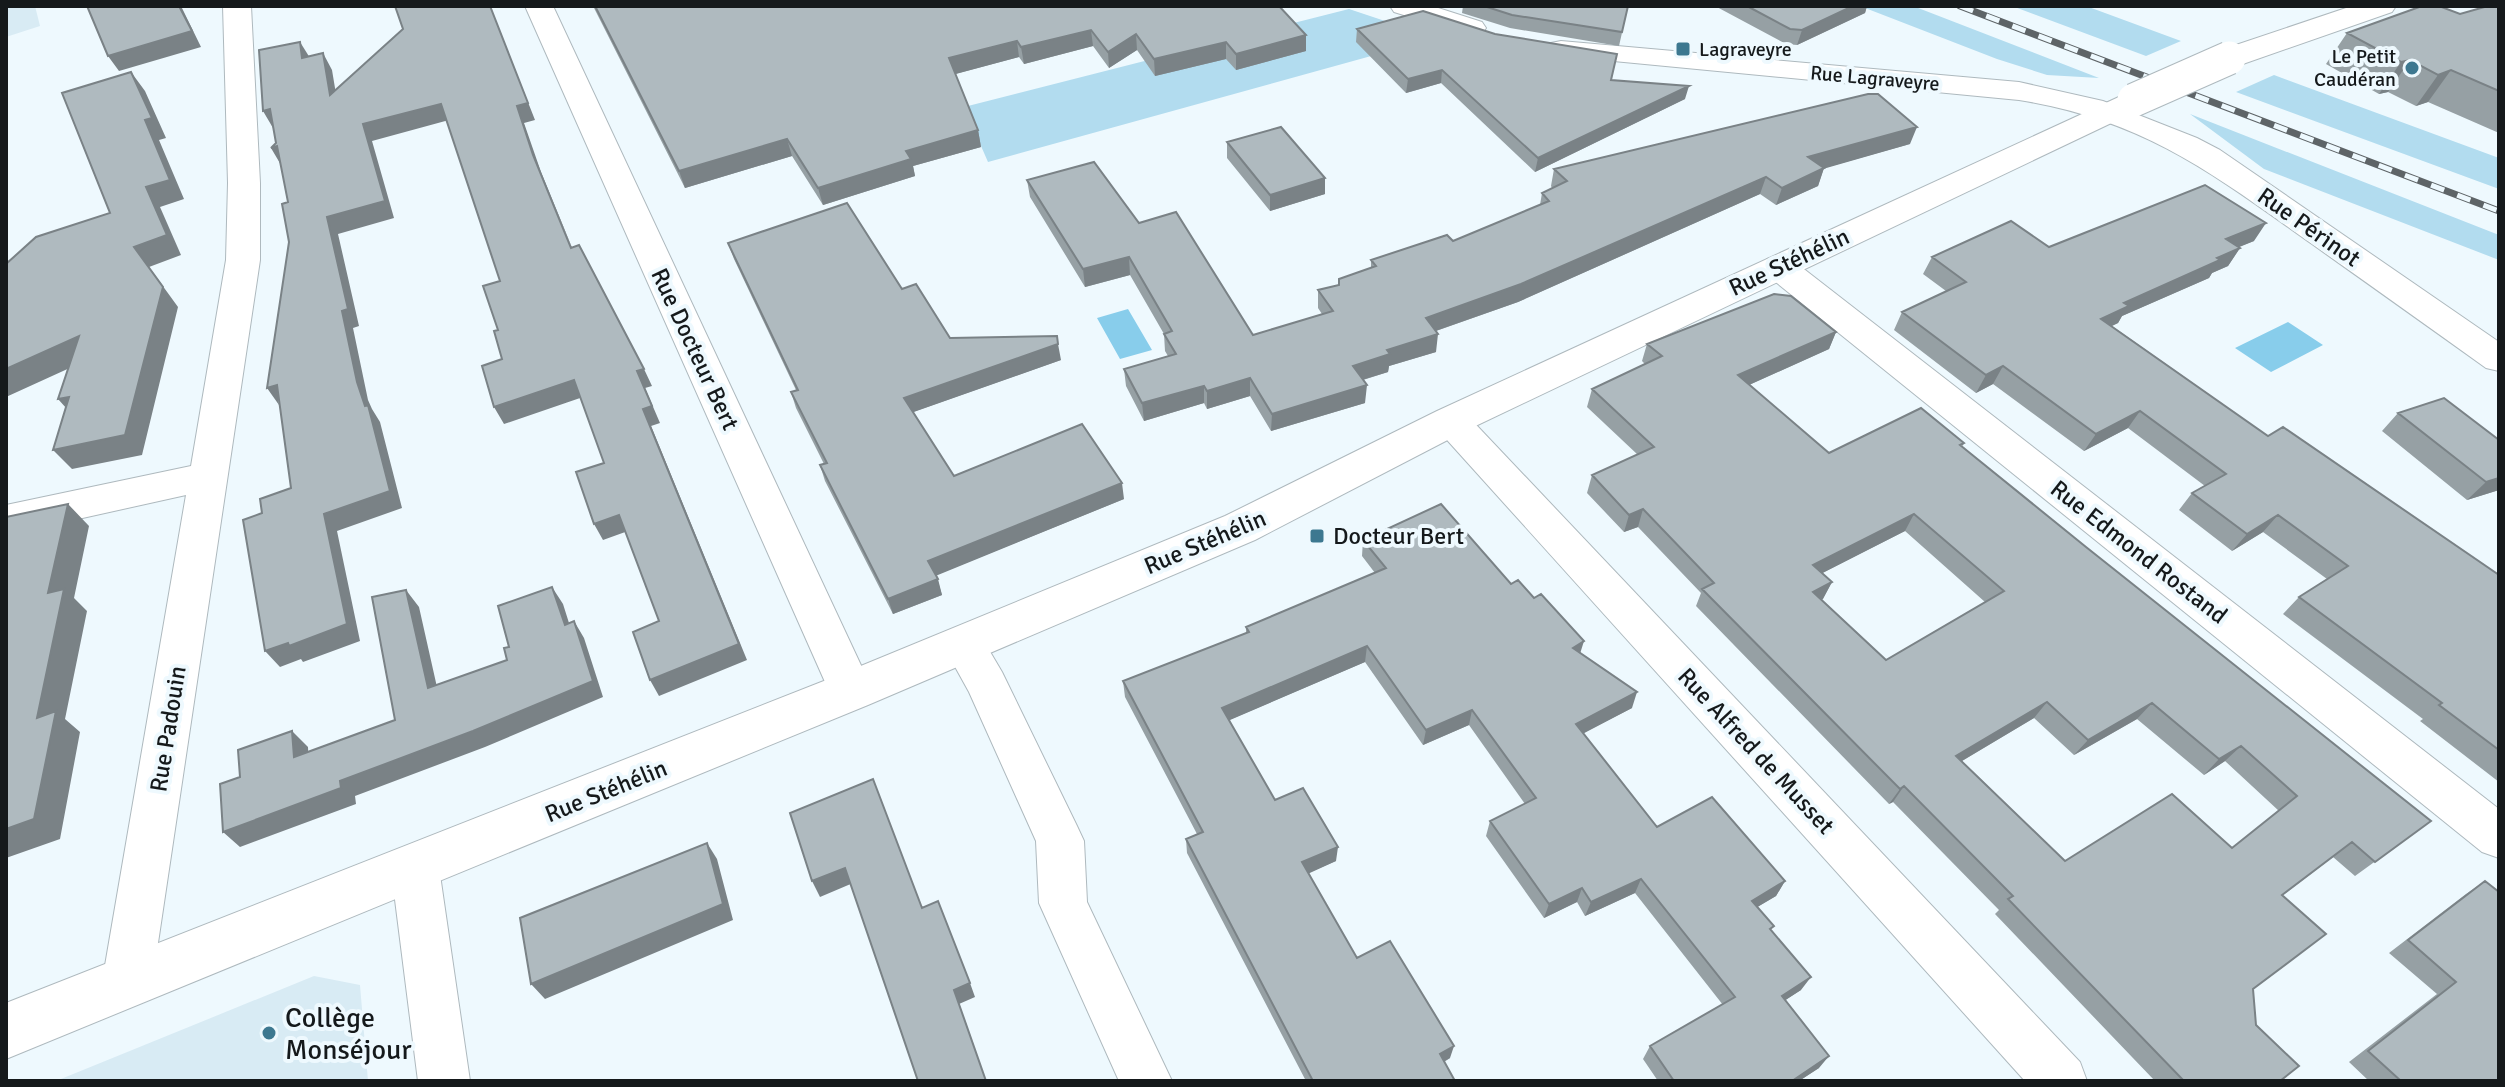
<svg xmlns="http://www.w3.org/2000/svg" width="2505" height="1087" font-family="Signika,sans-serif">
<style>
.built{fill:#d8ebf4}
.green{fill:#b2dcef}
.water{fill:#88cdeb}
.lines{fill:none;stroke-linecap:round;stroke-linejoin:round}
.street-casing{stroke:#aeb9be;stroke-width:2}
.secondary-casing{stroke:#aeb9be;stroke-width:2}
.street{fill:#fff;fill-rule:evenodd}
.secondary{fill:#fff;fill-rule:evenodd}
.rail-casing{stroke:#5e6467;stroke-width:7}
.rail{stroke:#eef9fe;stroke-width:5;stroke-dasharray:14;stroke-linecap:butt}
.secondary-bridge-casing{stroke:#aeb9be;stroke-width:35;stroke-linecap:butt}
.secondary-bridge{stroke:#fff;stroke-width:33}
.wall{fill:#96a0a4;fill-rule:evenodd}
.shaded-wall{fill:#7a8286}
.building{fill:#afbabf;stroke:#7a8286;stroke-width:2;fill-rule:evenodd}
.poi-dot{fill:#3d7890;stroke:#eef9fe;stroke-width:3}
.labels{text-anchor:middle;stroke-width:8;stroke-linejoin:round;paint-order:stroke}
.far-poi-label{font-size:20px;fill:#15191b;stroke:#eef9fe;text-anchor:start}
.far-street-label{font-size:20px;fill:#15191b;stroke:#eef9fe}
.street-label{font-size:24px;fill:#15191b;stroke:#eef9fe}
.poi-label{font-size:24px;fill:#15191b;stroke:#eef9fe;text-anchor:start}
.near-poi-label{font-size:28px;fill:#15191b;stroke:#eef9fe;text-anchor:start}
</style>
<rect width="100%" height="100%" fill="#eef9fe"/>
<!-- built -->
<path class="built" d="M6 6H35L40 26 6 37Z
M314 976 360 985 368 1081H56Z"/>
<!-- green -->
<path class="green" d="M1860 6H1913L2099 78 2047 75 1997 59Z
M2012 6H2086L2181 41 2146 56Z
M1349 9 1418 32 1429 40 988 162 964 107Z
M2274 75 2499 158V189L2236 92Z
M2190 114 2499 235V260L2264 169Z"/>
<!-- water -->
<path class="water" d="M1128 309 1152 350 1120 359 1097 318Z
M2288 322 2323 345 2271 372 2235 348Z"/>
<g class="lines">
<!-- street casing -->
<g class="street-casing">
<path id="street" d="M223 6H251L260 183V260L152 983 145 1000 127 1007 109 1000 102 983 186 495 6 535V505L191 466 226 260 228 183Z
M525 6H553L873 691 866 704 851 709 836 704 829 691Z
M1390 6H1432L1482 22 1486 28 1482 34 1472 36 1394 12Z
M1561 41 2019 82 2103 101 2197 138 2220 150 2499 342V371L2486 368C2428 326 2370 285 2312 244 2212 173 2144 120 2019 100L1551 55 1547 49 1551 43Z
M1779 256 1791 259 2499 809V858L2482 852 1767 275 1762 267 1767 259Z
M1451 408 1464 412 2080 1062 2087 1081H2025L1438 430 1432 421 1438 412Z
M964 628 979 633 1002 672 1077 826 1084 841 1087 902 1172 1081H1119L1039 903 1036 841 969 692 943 645 949 633Z
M415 846 432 853 439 868 470 1081H418L391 868 398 853Z"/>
</g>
<!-- secondary casing -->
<g class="secondary-casing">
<path id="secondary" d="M2352 6H2396L2392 12 2240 65 2229 67 2218 65 2213 58 2218 51Z
M2134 90 2145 93 2150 100 2145 107 1465 431 1255 540 868 705 6 1059V1003L834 677 1225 516 1437 411Z"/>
</g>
<!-- street -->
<use href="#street" class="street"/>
<!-- secondary -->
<use href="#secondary" class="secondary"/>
<!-- rail casing -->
<g class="rail-casing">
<path id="rail" d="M1960 6 2499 211"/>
</g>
<!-- rail -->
<use href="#rail" class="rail"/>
<!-- secondary-bridge casing -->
<g class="secondary-bridge-casing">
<path id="secondary-bridge" d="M2134 100 2229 58"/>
</g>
<!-- secondary-bridge -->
<use href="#secondary-bridge" class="secondary-bridge"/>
</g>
<!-- wall -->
<path class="wall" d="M593 6H1279L1306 35V51L1236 70 1226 59 1155 76 1137 50 1109 68 1093 46 1024 64 1019 57 955 74 978 130 981 147 913 166 915 176 823 205 792 156 685 188Z
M1463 6H1628L1619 46 1510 28 1462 13Z
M1715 6H1867L1865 13 1797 45 1786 44Z
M2499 6V133L2428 102 2416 106 2388 92 2379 94 2326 64 2347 33 2460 14Z
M1357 29 1611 80 1685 99 1535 172 1441 83 1406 93 1356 42Z
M1227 142 1325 194 1270 211 1227 158Z
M1910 144 1824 168 1818 186 1776 205 1760 194 1518 302 1436 331V352L1389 366 1388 372 1363 380 1365 403 1271 431 1250 396 1207 409 1204 403 1144 421 1126 386 1124 369 1168 356 1165 351 1164 334 1130 275 1085 287 1030 197 1027 180 1139 223 1253 335 1322 314 1318 308V290L1338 285 1371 268V260L1453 241 1540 205 1542 193 1552 188 1551 186 1554 169Z
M2254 241 2238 247 2240 248 2228 266 2212 273 2209 278 2122 316 2118 323 2112 326 2268 436 2499 575V782L2420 721 2423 719 2283 614 2299 597 2327 579 2263 532 2232 551 2179 510 2192 493 2205 486 2128 428 2084 451 1993 384 1976 393 1894 330 1902 312 1946 291 1923 274 1932 257 2049 247Z
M728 243 902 289 950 338 1061 360 913 412 954 476 1124 499 936 575 942 595 893 614 825 481 820 465 824 464 796 408 791 392 796 390 734 259Z
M1836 332 1829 349 1749 385 1829 453 1964 443 1962 447 2086 547 2431 821 2355 876 2333 857 2283 895 2253 989 2256 1025 2280 1081H2155L1995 914 1999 910 1893 802 1889 804 1696 606 1701 593 1638 527 1624 532 1587 493 1592 475 1638 455 1587 407 1592 389 1645 364 1642 361 1647 344ZM1905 531 1985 602 1886 660 1822 600 1832 582 1822 573ZM2034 718 2074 755 2137 719 2204 775 2225 761 2279 811 2232 848 2065 861 1962 761Z
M2398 413 2499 490 2467 500 2382 431Z
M1363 540 1511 584 1581 653 1632 708 1583 733 1657 827 1785 881 1776 896 1757 907 1771 930 1801 990 1785 1000 1819 1068 1799 1081H1658L1643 1059 1650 1046 1723 1005 1635 893 1585 916 1577 902 1544 918 1486 836 1490 821 1525 804 1469 725 1423 745 1365 662 1229 720 1275 800 1336 861 1308 873 1357 958 1450 1058 1444 1062 1455 1081H1306L1187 853 1186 839 1197 834 1125 697 1123 681 1246 633V627L1375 573 1362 556Z
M2485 881 2499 1081H2369L2349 1062 2437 994 2389 953 2466 894Z"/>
<!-- shaded-wall -->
<path class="shaded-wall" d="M179 6H181L201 47 119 71 108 56Z
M490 6 535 120 524 123 541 172 579 265 533 155 517 106Z
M1853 6H1867L1865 13 1797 45 1802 30Z
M1091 30 1093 46 1024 64 1021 47Z
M1136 34 1137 50 1109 68 1108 52Z
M1306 35V51L1236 70V54Z
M1017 41 1019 57 952 75 949 58Z
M300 42 310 58H302Z
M1226 42V59L1155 76 1154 59Z
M323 53 332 70 339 112 330 95Z
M2410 60 2388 92 2379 94 2401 62Z
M1442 70 1441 83 1406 93 1408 79Z
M2451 70 2428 102 2416 106 2438 75Z
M131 72 145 91 166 138 159 140 184 199 160 207 181 255 149 267 178 307 142 455 72 469 53 450 134 247 146 187 145 120Z
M1689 86 1685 99 1535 172 1538 158Z
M441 104 449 120 372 141 394 218 338 234 359 326 353 328 368 400 372 409 380 422 402 508 337 531 360 641 303 662 301 659 280 667 265 651 324 514 365 406 357 382 342 311 327 217 363 124Z
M270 109 273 128 263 111Z
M1917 127 1910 144 1802 175 1808 157Z
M978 130 981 147 913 166 915 176 823 205 818 188 906 151Z
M787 139 792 156 685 188 679 171Z
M277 146 281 165 271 148Z
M1824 168 1818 186 1776 205 1782 188Z
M1766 177 1760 194 1518 302 1424 335 1426 318Z
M1325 178V194L1270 211V195Z
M2266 223 2254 241 2215 257 2226 239Z
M2240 248 2228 266 2212 273 2209 278 2122 316 2118 323 2090 336 2101 319 2124 303 2217 258Z
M1129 257 1130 275 1085 287 1083 269Z
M1836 332 1829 349 1731 393 1738 375Z
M1438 334 1436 352 1389 366 1388 372 1352 383 1353 366 1387 350Z
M79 336 96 356 6 397V369Z
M1058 344 1061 360 908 414 904 398Z
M2003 366 1993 384 1976 393 1986 375Z
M644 369 652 386 645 388 660 423 651 426 747 660 659 696 650 680 739 644 643 409 637 371Z
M1250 378V396L1207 409V391Z
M574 380 583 397 504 424 494 407Z
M277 385 279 405 267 388Z
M1367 385 1365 403 1271 431 1272 414Z
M1204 386V403L1144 421 1142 403Z
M69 397 76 419 58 399Z
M2140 411 2128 428 2084 451 2096 434Z
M2499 478V490L2467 500 2486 482Z
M1122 483 1124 499 933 577 928 561Z
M68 504 89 526 74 598 87 611 65 719 80 732 60 839 6 858V829L48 593Z
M1643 509 1638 527 1624 532 1629 515Z
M1914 514 1905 531 1805 582 1813 565Z
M619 515 628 531 603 540 594 524Z
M2278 515 2263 532 2232 551 2247 534Z
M938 579 942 595 893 614 888 599Z
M1832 582 1823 599 1805 609 1813 592Z
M552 587 563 604 575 642 565 625Z
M406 590 419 607 441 705 428 688Z
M574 621 584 638 603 697 485 747 355 796 356 804 240 847 223 832 340 781Z
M1584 641 1579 657 1573 648Z
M1367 646 1365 662 1223 723 1222 708Z
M1637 692 1632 708 1571 740 1576 724Z
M2047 702 2034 718 1945 771 1956 756Z
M2152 703 2137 719 2074 755 2088 740Z
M1472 710 1469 725 1423 745 1426 730Z
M292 731 308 747 309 773 294 757Z
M2241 746 2225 761 2204 775 2219 759Z
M1904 786 1893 802 1889 804 1900 789Z
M707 843 717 859 733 920 545 999 531 984Z
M1338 847 1336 861 1301 877 1302 862Z
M845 868 853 883 820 897 812 881Z
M1641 879 1635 893 1585 916 1591 902Z
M1785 881 1776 896 1744 915 1752 901Z
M1582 888 1577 902 1544 918 1549 904Z
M1811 977 1801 990 1772 1009 1782 996Z
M970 983 975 997 959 1004 987 1081 954 990Z
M1454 1046 1450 1058 1436 1066 1440 1054Z
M1829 1056 1819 1068 1799 1081H1792Z"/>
<!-- building -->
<path class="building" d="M87 6H179L192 31 108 56Z
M395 6H490L528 103 517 106 533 155 571 248 579 245 644 369 637 371 652 406 643 409 739 644 650 680 633 632 659 621 619 515 594 524 576 472 604 463 574 380 494 407 482 366 502 359 494 331 498 330 483 286 500 281 441 104 363 124 385 201 327 217 348 309 342 311 357 382 365 406 368 405 390 491 324 514 347 624 289 646 288 643 265 651 243 520 262 513 260 499 291 488 277 385 267 388 289 242 282 204 288 202 277 146 271 148 276 143 270 109 263 111 259 50 300 42 302 58 323 53 330 95 403 29Z
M595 6H1279L1306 35 1236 54 1226 42 1154 59 1136 34 1108 52 1091 30 1021 47 1017 41 949 58 978 130 906 151 911 159 818 188 787 139 679 171Z
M1484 6H1628L1622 32 1512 15Z
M1747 6H1853L1802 30 1790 29Z
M2422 6H2439L2460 14 2488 6H2499V91L2451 70 2438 75 2410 60 2401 62 2347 33Z
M1423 11 1495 34 1617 54 1611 80 1689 86 1538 158 1442 70 1408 79 1357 29Z
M131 72 152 118 145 120 170 180 146 187 167 235 134 247 163 287 125 435 53 450 69 397 58 399 79 336 6 369V264L36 237 110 213 62 93Z
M1868 94H1878L1917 127 1808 157 1824 168 1782 188 1766 177 1521 284 1426 318 1438 334 1387 350 1390 354 1353 366 1367 385 1272 414 1250 378 1207 391 1204 386 1142 403 1124 369 1176 354 1164 334 1172 331 1129 257 1083 269 1027 180 1094 162 1139 223 1176 212 1253 335 1333 311 1318 290 1339 285V279L1376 266 1371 260 1447 235 1453 241 1549 201 1542 193 1567 181 1554 169Z
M1281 127 1325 178 1270 195 1227 142Z
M2205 185 2266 223 2226 239 2240 248 2217 258 2220 260 2124 303 2129 306 2101 319 2268 436 2283 427 2499 575V750L2439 705 2442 703 2299 597 2348 566 2278 515 2247 534 2192 493 2226 474 2140 411 2096 434 2003 366 1986 375 1902 312 1966 282 1932 257 2011 221 2049 247Z
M847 203 902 289 916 284 950 338 1057 336 1058 344 904 398 954 476 1082 424 1122 483 928 561 938 579 888 599 820 465 827 463 791 392 798 390 728 243Z
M1774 294 1791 296 1836 332 1738 375 1829 453 1921 408 1964 443 1960 445 2086 547 2431 821 2375 862 2352 842 2282 895 2326 934 2253 989 2256 1025 2299 1066 2280 1081H2184L2008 899 2013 896 1904 786 1900 789 1702 589 1714 583 1643 509 1629 515 1592 475 1654 447 1592 389 1662 356 1647 344ZM1914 514 2004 591 1886 660 1813 592 1832 582 1813 565ZM2047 702 2088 740 2152 703 2219 759 2241 746 2297 796 2232 848 2172 794 2065 861 1956 756Z
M2444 398 2499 440V478L2486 482 2398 413Z
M68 504 48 593 64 589 37 718 56 711 34 819 6 829V517Z
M1441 504 1511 584 1518 580 1534 598 1541 594 1584 641 1573 648 1637 692 1576 724 1657 827 1712 797 1785 881 1752 901 1774 926 1770 929 1811 977 1782 996 1829 1056 1792 1081H1674L1650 1046 1735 997 1641 879 1591 902 1582 888 1549 904 1490 821 1536 798 1472 710 1426 730 1367 646 1222 708 1275 800 1303 788 1338 847 1302 862 1357 958 1390 941 1454 1046 1440 1054 1455 1081H1313L1186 839 1203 832 1123 681 1249 632 1246 627 1386 568 1363 540Z
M552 587 565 625 574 621 593 681 473 731 340 781 341 788 223 832 220 784 240 777 238 750 292 731 294 757 395 720 372 597 406 590 428 688 507 660 504 648 509 647 498 606Z
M873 779 922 908 938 901 970 983 954 990 986 1081H918L845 868 812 881 790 813Z
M707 843 723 904 531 984 520 918Z
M2485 881 2499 892V1081H2401L2368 1051 2456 982 2408 940Z"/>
<!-- markers -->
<g class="poi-dot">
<rect x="1675" y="41" width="16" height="16" rx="4"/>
<circle cx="2412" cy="68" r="8"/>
<rect x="1309" y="528" width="16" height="16" rx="4"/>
<circle cx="269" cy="1033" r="8"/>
</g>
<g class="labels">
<!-- far-poi labels -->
<g class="far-poi-label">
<text x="1699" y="56">Lagraveyre</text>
<text x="2396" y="63" text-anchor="end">Le Petit<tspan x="2396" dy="23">Caudéran</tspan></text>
</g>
<!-- far-street labels -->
<g class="far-street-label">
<text transform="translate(1875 78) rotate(5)" y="7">Rue Lagraveyre</text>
</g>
<!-- street labels -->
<g class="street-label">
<text transform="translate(2309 227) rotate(35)" y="8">Rue Périnot</text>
<text transform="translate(1789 262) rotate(-25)" y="8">Rue Stéhélin</text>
<text transform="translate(695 349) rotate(65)" y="8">Rue Docteur Bert</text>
<text transform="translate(1205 542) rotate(-23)" y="8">Rue Stéhélin</text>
<text transform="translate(2139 552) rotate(38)" y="8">Rue Edmond Rostand</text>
<text transform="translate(168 729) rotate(-81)" y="8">Rue Padouin</text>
<text transform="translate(1756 751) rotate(47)" y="8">Rue Alfred de Musset</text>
<text transform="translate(606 791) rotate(-22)" y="8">Rue Stéhélin</text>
</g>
<!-- poi labels -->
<g class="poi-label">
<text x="1333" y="544">Docteur Bert</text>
</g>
<!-- near-poi labels -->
<g class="near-poi-label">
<text x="285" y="1027">Collège<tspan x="285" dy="32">Monséjour</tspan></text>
</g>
</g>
<!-- border -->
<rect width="2505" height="1087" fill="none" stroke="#15191b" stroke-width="16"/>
</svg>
